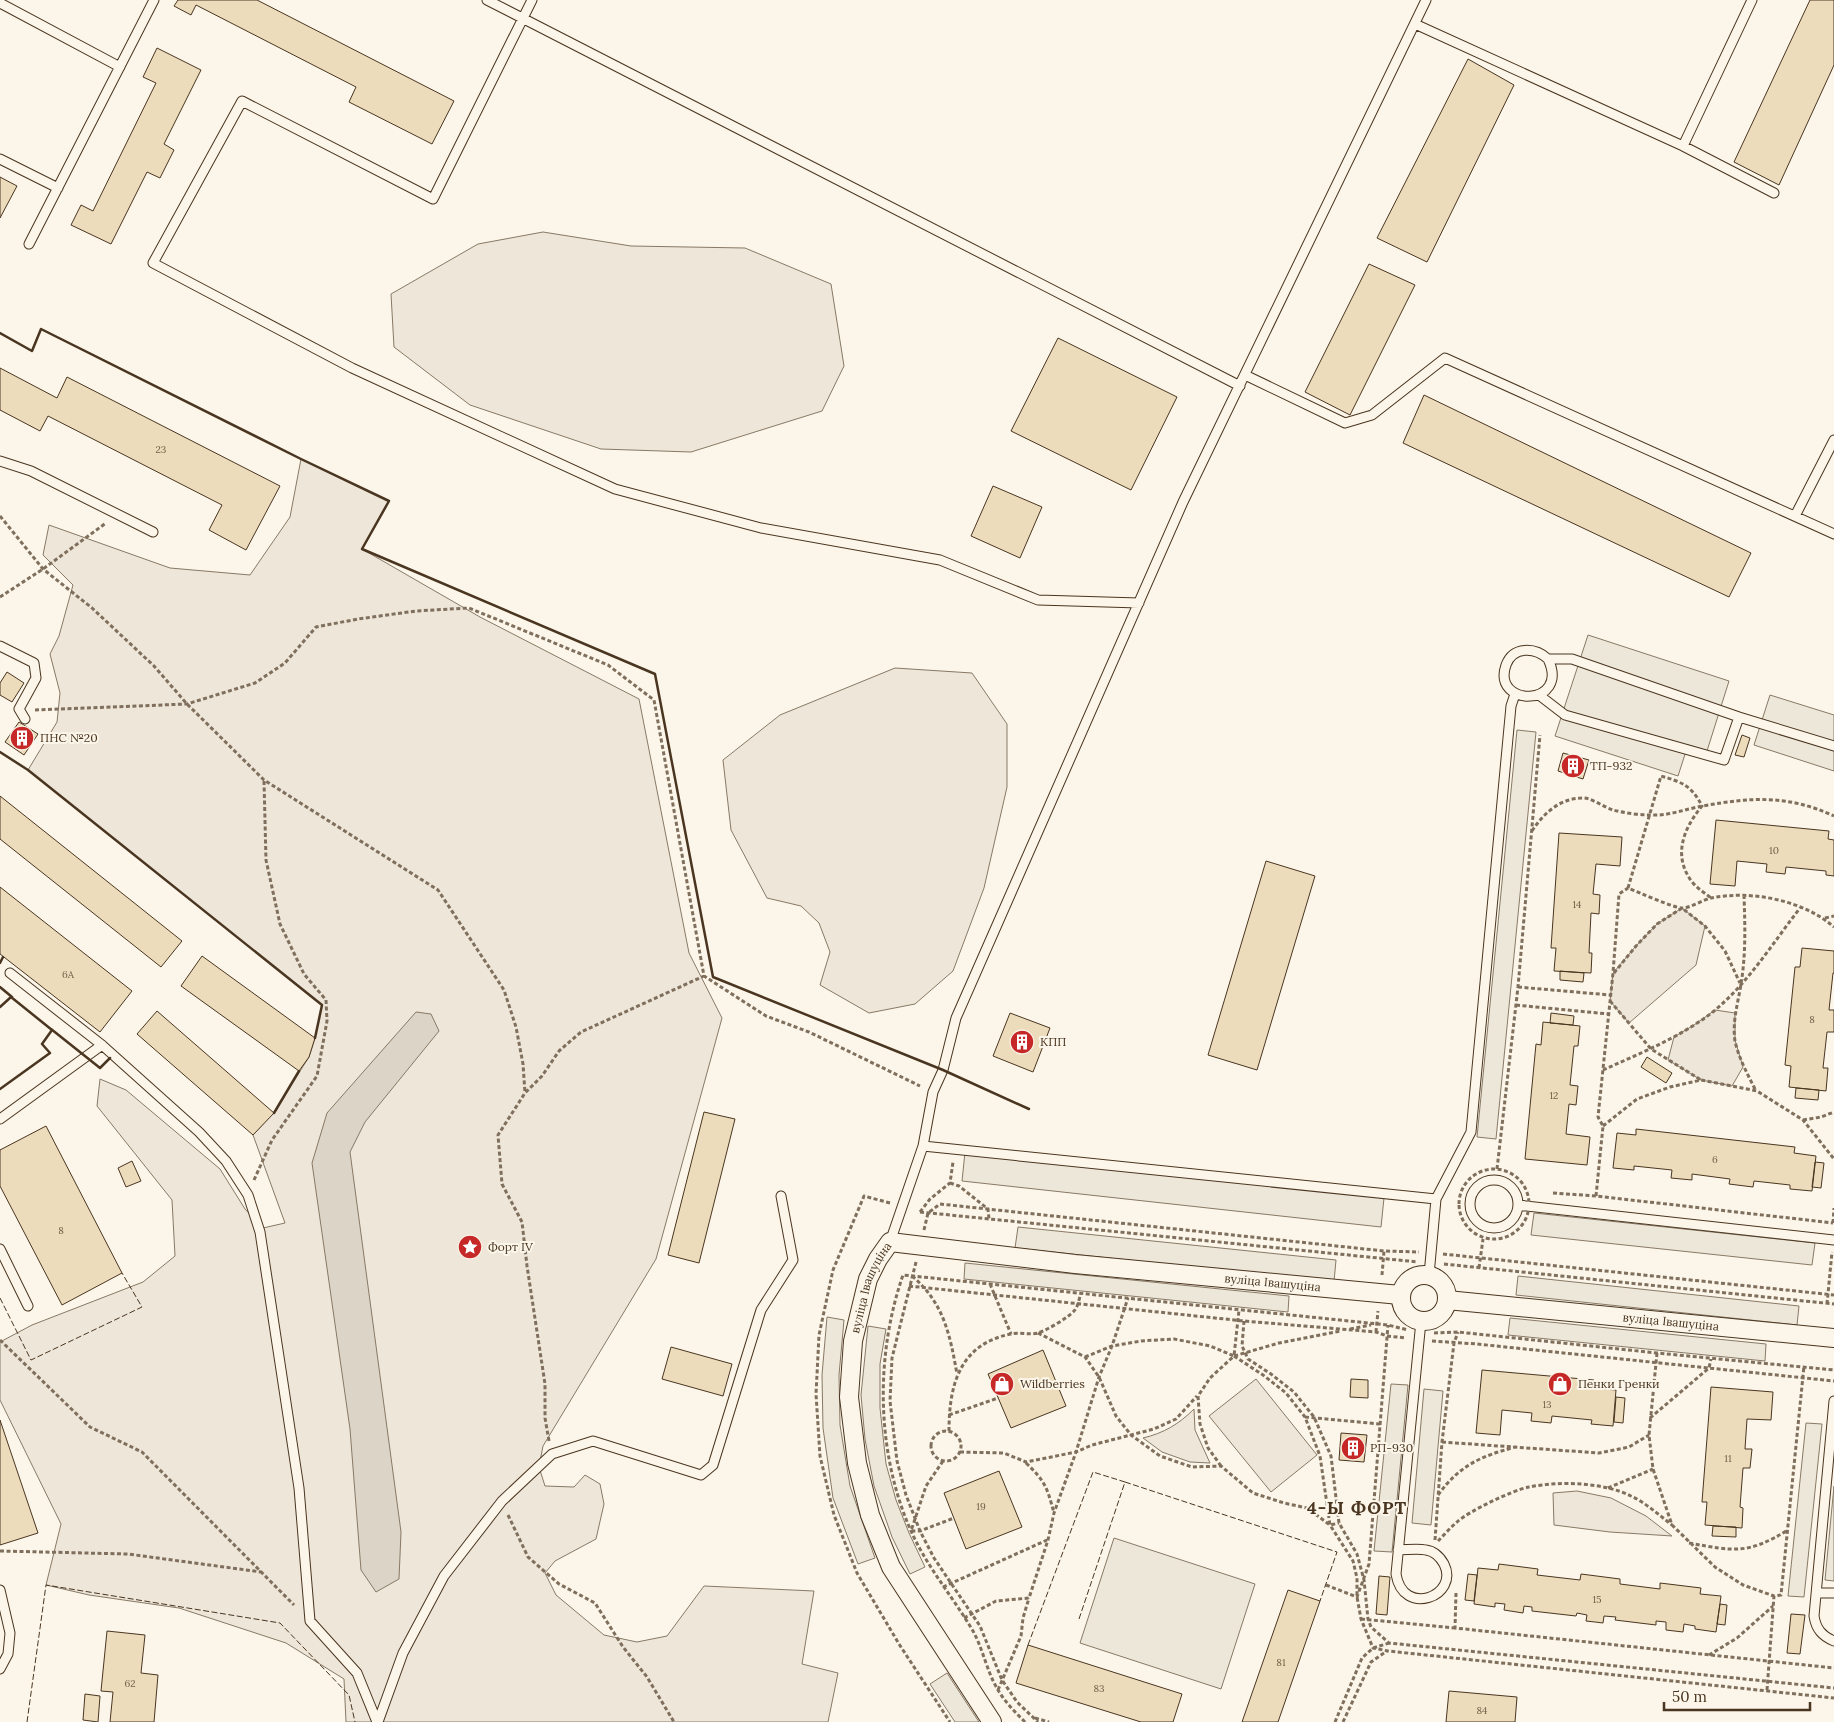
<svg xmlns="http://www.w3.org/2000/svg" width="1834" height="1722" font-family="Lora,serif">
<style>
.green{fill:#ede6d9;stroke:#887966}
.parking{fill:#ede7d9;stroke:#887966}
.water{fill:#dcd4c6;stroke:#887966}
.building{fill:#ecdcbc;stroke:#4a3520}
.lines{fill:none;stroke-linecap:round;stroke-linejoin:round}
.lane-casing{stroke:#4a3520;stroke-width:11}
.street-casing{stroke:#4a3520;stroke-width:20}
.path{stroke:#7f6f5c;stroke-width:3;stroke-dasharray:4 2.5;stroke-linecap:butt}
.lane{stroke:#fbf6e9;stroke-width:9}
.street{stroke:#fbf6e9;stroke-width:18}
.fence{stroke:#4a3520;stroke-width:1;stroke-dasharray:6 2.5;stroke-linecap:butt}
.wall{stroke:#4a3520;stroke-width:2.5}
.labels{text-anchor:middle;stroke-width:4;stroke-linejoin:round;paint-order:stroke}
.number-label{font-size:10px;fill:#725f47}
.poi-label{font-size:12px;fill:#4a3520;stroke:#fbf6e9;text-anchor:start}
.street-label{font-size:12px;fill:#4a3520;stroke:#fbf6e9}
.district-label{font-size:18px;font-weight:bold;letter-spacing:1px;fill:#4a3520;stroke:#fbf6e9}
</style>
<rect width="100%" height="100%" fill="#fbf6e9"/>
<!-- green -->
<path class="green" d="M543 232 631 246 745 248 831 284 844 366 822 411 691 452 601 449 470 405 394 347 391 294 478 244Z
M301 459 389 501 362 549 480 617 639 699 689 953 722 1018 656 1259 543 1446 539 1467 545 1486 574 1487 585 1475 600 1484 604 1504 596 1539 555 1561 545 1573 556 1595 604 1635 637 1642 667 1636 704 1586 814 1591 802 1664 838 1673 828 1722H346L344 1679 286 1643 179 1608 89 1595 46 1585 61 1524 0 1400V1342L32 1325 143 1282 175 1256 172 1200 97 1106 100 1079 126 1090 220 1169 245 1209 263 1228 285 1223 253 1135 274 1112 309 1057 315 1038 322 1005 28 770 57 722 60 693 50 654 59 636 73 585 43 555 49 525 170 568 250 575 290 517Z
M895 668 972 673 1007 724V787L984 888 953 971 915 1004 869 1013 820 985 830 952 819 923 801 906 767 898 731 830 723 760 780 715Z
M1682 908 1705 926 1696 965 1629 1023 1610 1001 1613 973 1636 946 1657 924Z
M1715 1010 1735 1013V1040L1743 1067 1732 1086 1701 1080 1668 1060 1674 1037 1694 1025Z
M1256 1379 1317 1455 1271 1492 1209 1416Z
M1194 1409 1195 1430 1210 1463 1190 1462 1162 1452 1143 1438C1164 1433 1179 1424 1194 1409Z
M1577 1491 1611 1498 1646 1516 1672 1536 1610 1532 1554 1525 1553 1493Z"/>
<!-- parking -->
<path class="parking" d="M1588 635 1729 681 1707 751 1688 745 1678 776 1555 736Z
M1770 695 1834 715V771L1754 745Z
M1517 730 1536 732 1496 1139 1477 1137Z
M965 1152 1384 1198 1381 1227 962 1181Z
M1534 1213 1815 1243 1812 1265 1531 1235Z
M1018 1227 1336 1260 1334 1282 1015 1248Z
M965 1263 1289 1296 1288 1312 964 1279Z
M1518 1276 1799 1306 1797 1325 1516 1295Z
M827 1317 844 1320 839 1375 840 1425 850 1486 875 1558 858 1564 833 1498 823 1428 822 1375Z
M1510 1318 1766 1344 1765 1361 1508 1335Z
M868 1326 886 1329 880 1364V1408L886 1464 896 1500 909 1533 925 1567 910 1574 892 1537 874 1486 865 1439 861 1395Z
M1391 1384 1408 1385 1392 1552 1374 1551Z
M1424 1389 1443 1391 1431 1525 1412 1523Z
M1806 1423 1822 1424 1804 1597 1788 1596Z
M1834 1486V1581L1825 1580Z
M1114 1538 1255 1584 1221 1689 1080 1643Z
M947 1673 979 1722H955L930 1684Z"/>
<!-- water -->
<path class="water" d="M416 1012 431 1014 439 1031 365 1122 350 1152 401 1532 399 1579 376 1592 361 1570 350 1429 312 1163 327 1113Z"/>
<!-- building -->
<path class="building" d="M178 0H257L454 101 432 144 349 102 356 87 196 5 191 15 174 6Z
M1810 0H1834V65L1779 185 1734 162Z
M157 48 201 70 164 144 174 150 160 178 147 172 111 244 71 225 81 205 93 211 156 83 143 77Z
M1468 59 1514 85 1427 262 1377 238Z
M0 177 17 186 0 218Z
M1369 264 1415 285 1350 415 1305 392Z
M1058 338 1177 397 1131 490 1011 431Z
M0 368 57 398 67 377 280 486 246 550 209 530 222 505 48 416 40 431 0 410Z
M1424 395 1751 553 1729 597 1403 443Z
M993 486 1042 507 1020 558 971 536Z
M7 672 24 683 12 702 0 695V683Z
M19 722 38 734 24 755 5 742Z
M1742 735 1750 738 1744 757 1735 755Z
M1563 753 1589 760 1583 779 1558 771Z
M0 796 182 941 161 967 0 839Z
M1716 820 1829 831 1828 839 1834 840V876L1826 875V871L1786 867 1785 874 1766 872 1767 864 1737 861 1735 886 1710 884Z
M1559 833 1622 837 1620 866 1596 864 1593 894 1600 895 1599 914 1591 913 1589 953H1592L1591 973 1554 971 1556 948H1551Z
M1266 861 1315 876 1257 1070 1208 1055Z
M0 887 132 991 100 1032 0 954Z
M1802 948 1834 951V973H1833L1829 1010H1834V1032H1827L1823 1068H1828L1826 1091 1789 1087 1791 1066 1785 1065 1795 967H1800Z
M202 956 315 1038 309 1057 299 1071 181 986Z
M1560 971 1584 973 1583 982 1560 980Z
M157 1011 274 1113 253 1135 137 1034Z
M1010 1013 1050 1028 1033 1072 993 1056Z
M1551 1013 1574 1016 1573 1025 1550 1023Z
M1543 1022 1580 1026 1578 1046H1574L1570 1085 1578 1086 1576 1105 1569 1104 1566 1134 1590 1137 1587 1165 1525 1159 1536 1044 1541 1045Z
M1647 1057 1672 1073 1666 1083 1641 1067Z
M1796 1088 1819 1090 1818 1100 1795 1098Z
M704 1112 735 1119 699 1263 668 1255Z
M46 1126 122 1273 62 1305 0 1186V1150Z
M1636 1129 1795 1147 1794 1153 1816 1156 1812 1191 1790 1189V1185L1754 1181 1753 1187 1729 1184 1730 1179 1692 1174V1180L1671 1178 1672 1170 1634 1166V1170L1613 1168 1617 1133 1636 1135Z
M132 1161 141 1181 126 1187 118 1168Z
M1815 1162 1824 1163 1821 1188 1812 1187Z
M671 1347 732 1364 723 1396 662 1379Z
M1043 1350 1066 1406 1011 1428 988 1374Z
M1482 1370 1594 1380 1593 1388 1616 1390 1613 1426 1591 1424 1592 1420 1552 1416 1551 1423 1531 1421 1532 1413 1502 1410 1500 1435 1476 1433Z
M1351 1379 1368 1380V1398L1350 1397Z
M1711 1387 1773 1392 1771 1420 1747 1419 1745 1449H1752L1750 1468H1743L1740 1507 1743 1508 1742 1528 1705 1525 1707 1502H1702Z
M1616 1397 1625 1398 1623 1423 1614 1422Z
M0 1420 38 1533 0 1545Z
M1341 1433 1367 1435 1364 1462 1339 1460Z
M999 1471 1022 1527 966 1549 944 1493Z
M1713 1526 1736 1527V1537L1712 1536Z
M1499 1564 1538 1569 1537 1575 1580 1580 1581 1574 1620 1579V1584L1660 1589V1583L1701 1588 1700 1594 1721 1596 1716 1632 1695 1629V1626L1684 1624 1683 1632 1666 1630V1622L1656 1621V1625L1615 1620 1616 1617 1604 1616 1603 1623 1595 1622 1586 1621 1587 1615 1577 1613 1576 1616 1532 1611V1607L1524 1606 1523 1613 1504 1610 1505 1604 1495 1603V1607L1474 1604 1478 1568 1498 1570Z
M1468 1574 1477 1575 1474 1601 1465 1600Z
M1379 1576 1390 1577 1387 1615 1376 1614Z
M1288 1590 1320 1601 1278 1722H1242Z
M1720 1604 1727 1605 1725 1625 1717 1624Z
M1791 1614 1805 1615 1800 1654 1787 1653Z
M107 1631 145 1635 141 1673 158 1675 154 1722H110L113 1692 101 1691Z
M1028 1645 1182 1694 1173 1722H1141L1016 1683Z
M1449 1691 1517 1697 1515 1722H1446Z
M85 1694 100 1696 98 1722 83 1720Z"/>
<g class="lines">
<!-- lane casing -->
<g class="lane-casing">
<path id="lane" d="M487 0 1240 386
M532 0 433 199 242 101 153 263 352 368 615 489 761 528 940 560 1038 600 1139 603
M0 3 120 67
M1415 24 1683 146 1774 193
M1683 146 1752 0
M0 159 58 188
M29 244 154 0
M1245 375 1345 423 1372 415 1445 358 1834 534
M0 461 31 471 153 532
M1795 516 1834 440
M0 646 34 663 36 678 19 709 25 719
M1548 659C1571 707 1491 708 1506 665 1513 646 1535 647 1548 659H1572L1739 717 1834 746
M1539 695 1565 715 1724 760 1739 717
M10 973 102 1045 199 1132 226 1161 248 1195 260 1232 299 1488 310 1621 357 1673 377 1722
M0 1119 102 1045
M923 1146 1436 1199
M1470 1204a24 24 0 1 1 48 0a24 24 0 1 1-48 0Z
M1518 1205 1834 1240
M890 1242 923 1146 933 1092 943 1070 956 1018 1183 502 1426 0
M0 1249 28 1306
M1429 1275 1436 1199 1471 1132 1511 706 1515 694
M1834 1401 1814 1616C1816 1629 1822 1636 1834 1641
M1398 1550C1407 1550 1417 1548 1426 1550 1434 1551 1440 1557 1444 1564 1460 1596 1403 1618 1396 1574L1421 1321
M0 1590 10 1633 8 1654 0 1669
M1817 1593H1834
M378 1722 403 1653 444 1576 502 1501 552 1454 593 1441 701 1475 713 1465 761 1310 793 1260 781 1196"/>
</g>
<!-- street casing -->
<g class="street-casing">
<g id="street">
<circle cx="1424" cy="1298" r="23"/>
<path id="s1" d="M1447 1300 1834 1338"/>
<path id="s2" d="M992 1722 891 1567 870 1515 857 1463 849 1397 853 1341 868 1279 878 1259 890 1242 1075 1264 1400 1295"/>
</g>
</g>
<!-- path -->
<path class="path" d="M0 516 43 569 92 608 154 666 187 704 264 780 438 890 504 990 516 1027 523 1064 525 1093
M0 597 43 569 106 523
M35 710 187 704 255 683 285 663 316 627 358 619 416 611 469 608 608 665 654 700 704 976 766 1016 809 1032 920 1086
M1532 831C1543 814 1559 799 1581 798 1591 797 1603 807 1613 810 1624 813 1639 815 1651 815 1669 816 1685 809 1703 806 1751 797 1789 795 1834 816
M1628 888 1661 776C1682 782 1692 786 1702 806 1683 829 1672 857 1693 883 1698 889 1705 893 1711 898
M1744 895C1745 925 1746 954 1741 984 1738 1003 1732 1022 1735 1041 1739 1059 1748 1075 1756 1091
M1825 918 1834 916
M1614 973 1636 946 1657 924 1682 908 1705 926 1725 951 1740 983
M1518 987 1610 995
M1610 1001 1651 1049 1701 1080
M1516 1005 1608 1014
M1603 1070C1641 1053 1681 1037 1714 1011 1748 983 1773 943 1800 908
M1803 1120 1821 1117 1834 1112
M1603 1126 1637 1099 1670 1087 1701 1080 1757 1091 1803 1120 1834 1159
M1459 1204a35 35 0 1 1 70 0a35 35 0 1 1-70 0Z
M1497 1169 1518 987 1540 735
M254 1180 272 1140 317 1076 327 1021 326 1000 304 974 280 924 266 860 264 781
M950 1183 959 1186 988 1209 989 1219
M1553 1193 1596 1196 1833 1223
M1596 1196 1603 1126 1598 1117 1613 973 1619 894 1628 888C1638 892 1674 908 1682 908 1691 908 1702 900 1711 898 1751 890 1803 900 1834 927
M890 1203 864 1196 833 1270 819 1335 816 1394 820 1456 834 1515 857 1573 899 1644 950 1722
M920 1212 1418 1262
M920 1212 930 1199 950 1183 953 1162
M1833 1223 1834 1208
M924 1230 928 1213 940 1204 1384 1251 1419 1252
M1443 1254 1834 1295
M916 1262 892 1358 890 1401 897 1461 906 1495 920 1531 934 1558 980 1626 1002 1680 1017 1702 1038 1722
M1444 1264 1834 1304
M1479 1268 1483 1239
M1382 1275 1384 1251
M912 1276C944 1303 950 1335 957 1374
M990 1284 1011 1334
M909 1286 1244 1321 1376 1332 1387 1336 1406 1338
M1827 1304 1832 1252
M1244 1321 1242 1346 1248 1359 1271 1374 1294 1392 1314 1417 1331 1456 1339 1523 1357 1554 1364 1580 1368 1619 1371 1627 1389 1643 1834 1688
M1350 1329 1371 1325
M1376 1332 1378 1311
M1038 1333 1085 1357 1099 1377 1116 1416 1131 1435 1160 1456 1192 1467 1221 1466 1253 1493 1284 1503 1307 1508 1330 1525 1339 1523
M1434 1333 1458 1332 1657 1353 1834 1370
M0 1340 90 1427 142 1452 294 1605
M1432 1341 1477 1344 1834 1381
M1657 1353 1649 1435 1653 1469 1672 1525 1715 1567 1743 1585 1774 1596 1781 1595 1804 1366
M1234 1356 1263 1375 1286 1393 1305 1417 1320 1456 1330 1525 1353 1561 1357 1578V1597L1361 1619 1373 1648 1388 1651 1834 1698
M1085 1357 1112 1346 1141 1341 1174 1339 1210 1346 1234 1356 1239 1310
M949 1415 998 1398
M1305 1417 1380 1424
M1650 1418 1709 1368 1711 1359
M949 1431C949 1386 959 1344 1011 1334 1019 1332 1029 1335 1038 1333 1047 1330 1068 1318 1074 1311 1078 1307 1079 1299 1081 1293
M931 1446a15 15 0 1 1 30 0a15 15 0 1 1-30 0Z
M549 1441 545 1418V1384L527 1266 522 1222 502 1184 498 1135 525 1093 542 1076 559 1051 581 1032 704 976
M1442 1442 1599 1453 1629 1447 1649 1435
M960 1452 1004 1453 1026 1462 1076 1452 1092 1445 1154 1429 1176 1419 1197 1396
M943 1461 926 1486 911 1531H920L954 1518
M1026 1463C1045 1481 1047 1487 1054 1513
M1221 1466 1208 1448 1200 1424 1198 1396 1210 1378 1234 1356 1279 1343 1341 1331
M1608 1488 1653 1469
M1438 1495C1460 1465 1481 1456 1516 1447
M508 1515 528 1557 559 1584 595 1603 623 1647 647 1677 674 1722
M1435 1540 1442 1442 1454 1343 1458 1332
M1438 1541C1444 1535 1450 1528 1457 1522 1469 1511 1513 1490 1529 1487 1559 1481 1603 1482 1631 1496 1646 1503 1659 1515 1672 1525
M1689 1543C1734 1551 1747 1555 1788 1530
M0 1551 128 1554 261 1572
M1326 1585 1357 1597 1369 1564 1388 1325
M943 1587 1047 1540
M1456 1593 1455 1628 1834 1668
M964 1618 996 1601 1029 1598 1048 1540 1054 1513 1076 1452 1099 1377 1112 1346 1128 1298
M1361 1619 1455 1628
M1709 1655 1737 1638 1773 1606
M998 1690 1021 1636 1023 1618 1029 1598
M1767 1690 1774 1596
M1035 1718 1049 1722
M1025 1722C1015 1712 1005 1702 998 1690 987 1672 983 1649 973 1631 953 1597 927 1567 911 1531 876 1452 875 1356 903 1275L1388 1325 1408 1330
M1335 1722 1362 1658 1373 1648 1389 1643
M1343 1722 1371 1662 1387 1651"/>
<!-- lane -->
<use href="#lane" class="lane"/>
<!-- street -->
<use href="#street" class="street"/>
<!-- fence -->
<path class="fence" d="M0 1298 31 1360 142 1307 122 1273
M1079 1619 1125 1482 1337 1552 1320 1601
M1028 1645 1093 1472 1125 1482
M27 1722 46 1585 280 1623 349 1695 355 1722"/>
<!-- wall -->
<path class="wall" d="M0 333 32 351 41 329 301 459 389 501 362 549 655 674 713 977 943 1070 1029 1109
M0 752 28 770 322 1005 315 1038
M0 963 3 957
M0 987 12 997
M0 1007 11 997 52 1030 42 1044 50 1053 0 1089
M51 1029 100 1068 110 1058
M274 1113 299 1071"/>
</g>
<!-- icons -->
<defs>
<g id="building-disc" transform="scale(1.25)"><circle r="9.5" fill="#c62828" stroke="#fbf6e9"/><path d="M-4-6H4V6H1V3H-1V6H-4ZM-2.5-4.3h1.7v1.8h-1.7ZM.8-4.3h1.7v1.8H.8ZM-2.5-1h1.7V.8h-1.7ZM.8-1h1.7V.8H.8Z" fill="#fff"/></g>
<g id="sight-disc" transform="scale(1.25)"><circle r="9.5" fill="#c62828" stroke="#fbf6e9"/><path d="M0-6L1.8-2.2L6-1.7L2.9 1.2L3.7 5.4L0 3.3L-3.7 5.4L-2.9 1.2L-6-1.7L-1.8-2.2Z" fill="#fff"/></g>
<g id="shop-disc" transform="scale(1.25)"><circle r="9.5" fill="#c62828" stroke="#fbf6e9"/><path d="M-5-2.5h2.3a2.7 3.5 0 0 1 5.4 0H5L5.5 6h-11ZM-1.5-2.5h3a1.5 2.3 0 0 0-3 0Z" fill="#fff"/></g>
</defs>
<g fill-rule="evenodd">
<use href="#building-disc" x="22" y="738"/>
<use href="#building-disc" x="1573" y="766"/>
<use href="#building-disc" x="1022" y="1042"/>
<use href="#sight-disc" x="470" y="1247"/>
<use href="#shop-disc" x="1002" y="1384"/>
<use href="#shop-disc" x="1560" y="1384"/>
<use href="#building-disc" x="1353" y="1448"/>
</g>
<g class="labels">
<!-- number labels -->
<g class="number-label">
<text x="161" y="453">23</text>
<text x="1774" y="854">10</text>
<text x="1577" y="908">14</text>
<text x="68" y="978">6А</text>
<text x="1812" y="1023">8</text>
<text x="1554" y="1099">12</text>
<text x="1715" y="1163">6</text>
<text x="61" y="1234">8</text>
<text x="1547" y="1408">13</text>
<text x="1728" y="1462">11</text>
<text x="981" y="1510">19</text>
<text x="1597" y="1603">15</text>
<text x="1281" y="1666">81</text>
<text x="130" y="1687">62</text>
<text x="1099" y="1692">83</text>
<text x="1482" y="1714">84</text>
</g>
<!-- poi labels -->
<g class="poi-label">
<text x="40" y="742">ПНС №20</text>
<text x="1590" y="770">ТП-932</text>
<text x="1040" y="1046">КПП</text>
<text x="488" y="1251">Форт IV</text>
<text x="1020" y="1388">Wildberries</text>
<text x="1578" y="1388">Пенки Гренки</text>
<text x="1370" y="1452">РП-930</text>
</g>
<!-- street labels -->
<g class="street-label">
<text dy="4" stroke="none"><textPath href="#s2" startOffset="909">вуліца Івашуціна</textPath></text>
<text dy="4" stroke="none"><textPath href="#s2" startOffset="474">вуліца Івашуціна</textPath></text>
<text dy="4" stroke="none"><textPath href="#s1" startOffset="225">вуліца Івашуціна</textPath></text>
</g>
<!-- district labels -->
<g class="district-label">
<text x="1357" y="1514">4-Ы ФОРТ</text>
</g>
</g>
<!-- scale -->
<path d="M1664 1702v8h146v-8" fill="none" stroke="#4a3520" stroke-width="2.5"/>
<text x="1672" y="1702" font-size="15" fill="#4a3520" stroke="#fbf6e9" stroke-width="4" paint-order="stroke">50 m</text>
</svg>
